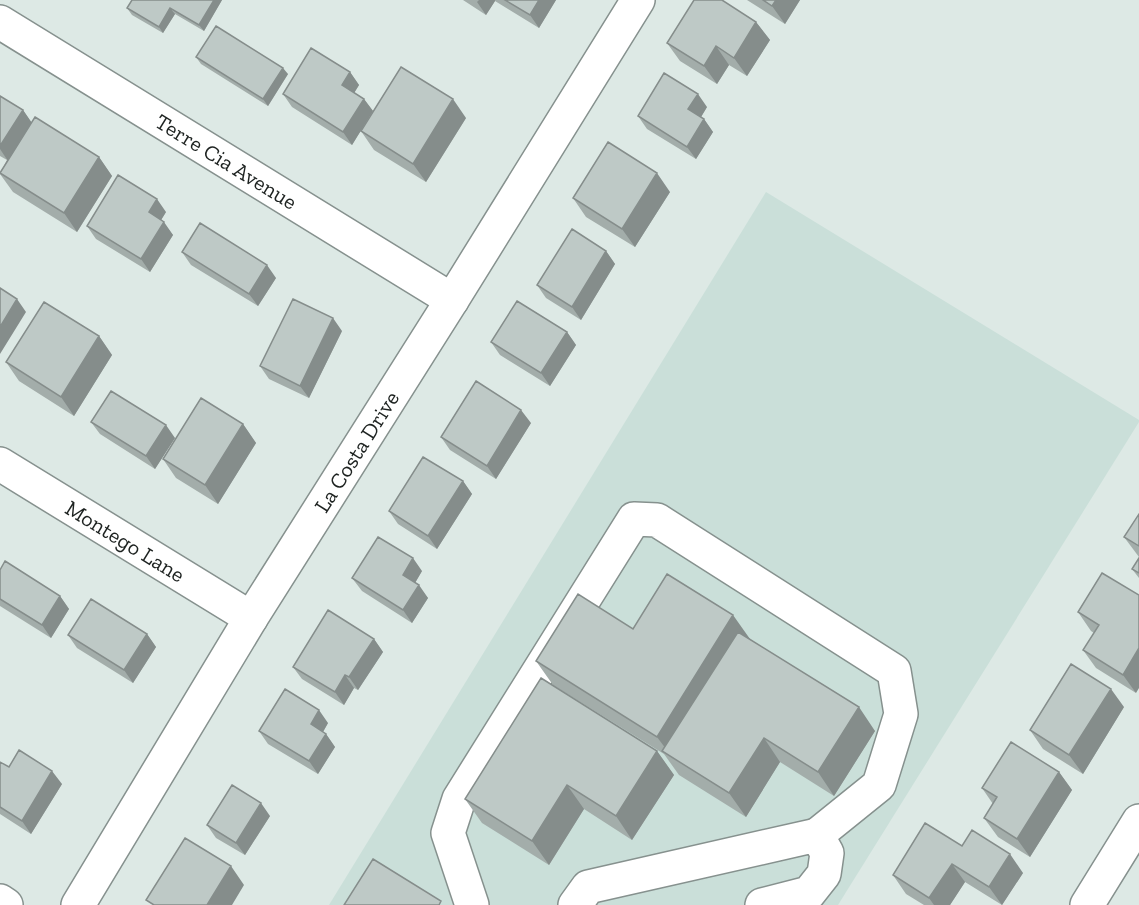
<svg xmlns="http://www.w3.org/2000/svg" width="1139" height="905" font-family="'Zilla Slab',serif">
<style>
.built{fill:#cadfd9}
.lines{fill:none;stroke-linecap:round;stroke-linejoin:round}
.minor-casing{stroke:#86918e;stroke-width:36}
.major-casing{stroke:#86918e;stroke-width:36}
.minor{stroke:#fff;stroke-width:33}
.major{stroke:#fff;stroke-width:33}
.wall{fill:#a3adaa}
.shaded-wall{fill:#858d8b}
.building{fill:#bec9c6;stroke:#858d8b;stroke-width:1.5}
.labels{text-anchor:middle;stroke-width:5;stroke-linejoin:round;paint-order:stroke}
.street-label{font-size:22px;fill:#1d2220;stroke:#eaf7f3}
</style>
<rect width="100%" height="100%" fill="#dde9e5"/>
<!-- built -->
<path class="built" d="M766 192 1139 420V422L838 905H329Z"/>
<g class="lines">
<!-- minor casing -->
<g class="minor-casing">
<g id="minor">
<path id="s1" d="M0 22 452 300"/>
<path id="s2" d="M0 464 251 618"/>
<path id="s3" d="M78 905 251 618 452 300 638 0"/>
<path d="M472 905 448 833 459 799 634 519 657 520 894 671 901 714 879 785 817 835"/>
<path d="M575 905 588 887 817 835 827 853 824 874 809 893 762 905"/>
<path d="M1087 905 1139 821"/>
</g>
</g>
<!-- major casing -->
<g class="major-casing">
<path id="major" d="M0 901 6 905"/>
</g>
<!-- minor -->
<use href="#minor" class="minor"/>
<!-- major -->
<use href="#major" class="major"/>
</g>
<!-- wall -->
<path class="wall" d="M132 0H222L204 31 175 14 163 33 132 15 127 8Z
M463 0H556L539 28 495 1 486 15Z
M747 0H800L785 24Z
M756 22 770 40 747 76 729 65 717 84 680 61 667 43Z
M196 57 288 74 268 106 201 64Z
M350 72 359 85 354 93 364 99 373 111 352 145 292 107 283 94Z
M0 96 23 110 31 122 99 157 112 176 77 232 13 192 0 174 7 160 0 156Z
M707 107 701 117 704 119 713 132 696 159 647 129 638 116Z
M466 118 426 182 374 150 361 131Z
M670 192 635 247 586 217 573 198Z
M166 212 161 220 173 235 150 272 96 239 87 226Z
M606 251 615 264 581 320 546 298 537 285Z
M182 252 276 278 258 306 191 265Z
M342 331 309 398 269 379 260 366Z
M567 332 576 345 550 386 500 355 491 342Z
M99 336 112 355 74 416 19 381 6 362Z
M91 422 175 438 155 469 100 434Z
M531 423 496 479 450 450 441 437Z
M243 424 256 443 218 504 176 478 163 459Z
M463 481 472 494 437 549 398 524 389 511Z
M1139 514V557L1124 537Z
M1139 558V578L1132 569Z
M0 570 60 596 69 609 51 638 0 606Z
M422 571 415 583 428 598 412 623 362 591 352 578Z
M1102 573 1136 693 1096 668 1083 650 1094 633 1091 631 1078 612Z
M633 629 749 639 875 731 834 796 780 762 746 817 679 775 664 754 553 685 536 661Z
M147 634 156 647 133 683 77 648 68 635Z
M374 639 383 652 358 690 354 688 344 705 302 679 293 667Z
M1124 707 1083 774 1043 749 1030 730Z
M328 723 323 732 326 734 335 747 318 774 268 744 259 731Z
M657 751 674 775 632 840 584 809 549 865 482 823 465 799Z
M0 762 9 767 62 784 31 834 0 814Z
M1059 772 1072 790 1030 857 998 837 984 818 993 804 982 788Z
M270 816 245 855 216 838 207 825Z
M962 846 1023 873 1002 905 965 882 950 905H924L906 894 893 875Z"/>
<!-- shaded-wall -->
<path class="shaded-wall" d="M214 0H222L204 31 199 25Z
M479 0H495V1L486 15 477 2Z
M539 0H556L539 28 530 15Z
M776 0H800L785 24 772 6Z
M170 8 175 14 163 33 159 27Z
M756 22 770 40 747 76 734 58Z
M716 46 729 65 717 84 704 66Z
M283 68 288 74 268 106 263 99Z
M350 72 359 85 351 98 342 85Z
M698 94 707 107 698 122 688 109Z
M364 99 373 111 352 145 343 132Z
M453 99 466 118 426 182 413 164Z
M23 110 32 123 8 161 0 149V146Z
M704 119 713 132 696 159 687 147Z
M99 157 112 176 77 232 64 213Z
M657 173 670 192 635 247 622 229Z
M157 199 166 212 158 225 149 212Z
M164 222 173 235 150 272 141 259Z
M606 251 615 264 581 320 572 307Z
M267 265 276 278 258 306 249 294Z
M17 299 26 312 0 354V327Z
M333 318 342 331 309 398 300 386Z
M567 332 576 345 550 386 541 373Z
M99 336 112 355 74 416 61 397Z
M521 410 531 423 496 479 487 466Z
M243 424 256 443 218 504 205 485Z
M166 425 175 438 155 469 146 456Z
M463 481 472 494 437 549 428 536Z
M413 558 422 571 412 588 403 575Z
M419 585 428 598 412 623 403 610Z
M60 596 69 609 51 638 42 625Z
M733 615 750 639 672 757 657 737Z
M147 634 156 647 133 683 124 670Z
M374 639 383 652 358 690 349 677Z
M1139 648V688L1136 693 1123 675Z
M345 675 354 688 344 705 335 692Z
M1111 689 1124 707 1083 774 1069 755Z
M859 707 875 731 834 796 818 772Z
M319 710 328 723 320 737 311 724Z
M326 734 335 747 318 774 309 761Z
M764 738 780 762 746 817 729 793Z
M657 751 674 775 632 840 616 816Z
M52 771 62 784 31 834 22 821Z
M1059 772 1072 790 1030 857 1017 839Z
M567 785 584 809 549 865 532 841Z
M261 803 270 816 245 855 236 843Z
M1010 854 1023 873 1002 905 989 887Z
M952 864 965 882 950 905H934L929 898Z
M231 866 244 885 232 905H207Z"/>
<!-- building -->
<path class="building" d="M132 0H214L199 25 170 8 159 27 127 8Z
M505 0H539L530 15Z
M694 0H722L756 22 734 58 716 46 704 66 667 43Z
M763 0H776L772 6Z
M216 26 283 68 263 99 196 57Z
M311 48 350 72 342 85 364 99 343 132 283 94Z
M401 67 453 99 413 164 361 131Z
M664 73 698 94 688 109 704 119 687 147 638 116Z
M0 96 23 110 0 146Z
M35 117 99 157 64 213 0 173Z
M608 142 657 173 622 229 573 198Z
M118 175 157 199 149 212 164 222 141 259 87 226Z
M200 223 267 265 249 294 182 252Z
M572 229 606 251 572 307 537 285Z
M0 288 17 299 0 327Z
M293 299 333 318 300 386 260 366Z
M517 301 567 332 541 373 491 342Z
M44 302 99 336 61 397 6 362Z
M476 381 521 410 487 466 441 437Z
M111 391 166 425 146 456 91 422Z
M201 398 243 424 205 485 163 459Z
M423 457 463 481 428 536 389 511Z
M1139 514V546L1124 537Z
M378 537 413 558 403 575 419 585 403 610 352 578Z
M1139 558V573L1132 569Z
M5 561 60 596 42 625 0 599V570Z
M1102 573 1139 595V648L1123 675 1083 650 1099 625 1078 612Z
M667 574 733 615 657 737 536 661 578 594 633 629Z
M91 599 147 634 124 670 68 635Z
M328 610 374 639 349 677 345 675 335 692 293 667Z
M738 632 859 707 818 772 764 738 729 793 662 751Z
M1071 664 1111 689 1069 755 1030 730Z
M541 678 657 751 616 816 567 785 532 841 465 799Z
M285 689 319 710 311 724 326 734 309 761 259 731Z
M1011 742 1059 772 1017 839 984 818 997 797 982 788Z
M19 750 52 771 22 821 0 807V762L9 767Z
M232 785 261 803 236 843 207 825Z
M925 823 962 846 972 830 1010 854 989 887 952 864 929 898 893 875Z
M185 838 231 866 207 905H154L146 900Z
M373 859 441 901 439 905H344Z"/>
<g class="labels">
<!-- street labels -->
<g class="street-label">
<text dy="8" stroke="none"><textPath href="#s1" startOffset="266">Terre Cia Avenue</textPath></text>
<text dy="8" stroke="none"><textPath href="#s3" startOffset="532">La Costa Drive</textPath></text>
<text dy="8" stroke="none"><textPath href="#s2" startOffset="147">Montego Lane</textPath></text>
</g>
</g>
</svg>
